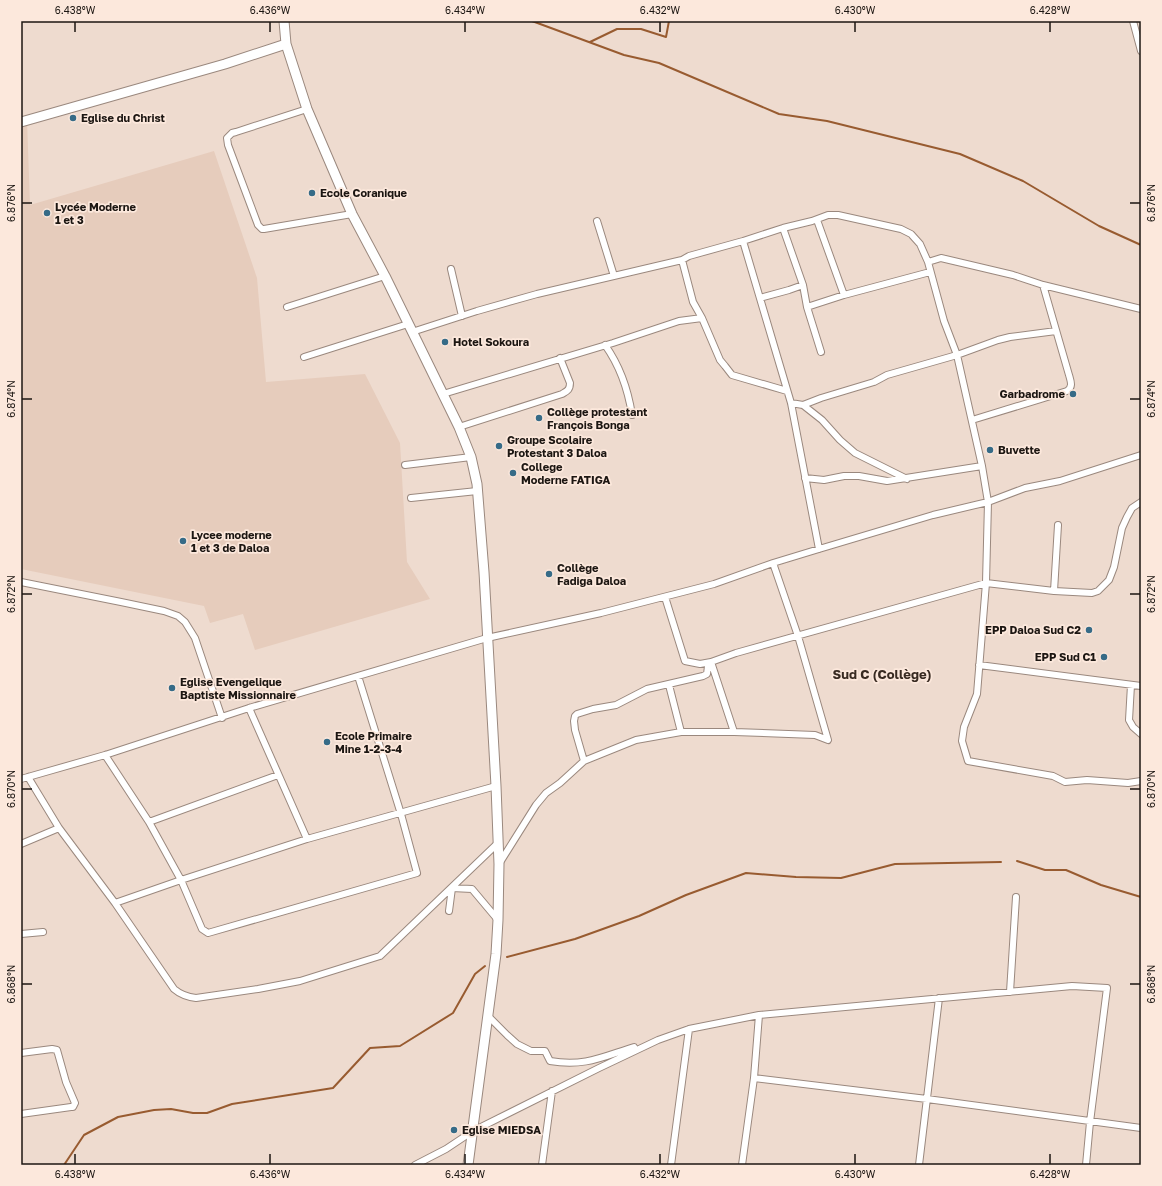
<svg xmlns="http://www.w3.org/2000/svg" width="1162" height="1186" font-family="'Golos Text',sans-serif">
<style>
.built{fill:#e6ccbc}
.lines{fill:none;stroke-linecap:round;stroke-linejoin:round}
.stream{stroke:#985b30;stroke-width:2}
.street-casing{stroke:#9a887e;stroke-width:8}
.secondary-casing{stroke:#9a887e;stroke-width:11}
.street{stroke:#fff;stroke-width:6}
.secondary{stroke:#fff;stroke-width:9}
.ticks{fill:none;stroke:#1c1612;stroke-width:1.5}
.poi-dot{fill:#366b87;stroke:#fce8dc;stroke-width:1.5}
.labels{text-anchor:middle;stroke-width:3.5;stroke-linejoin:round;paint-order:stroke}
.poi-label{font-size:11px;font-weight:bold;fill:#1c1612;stroke:#fce8dc;text-anchor:start}
.quarter-label{font-size:13px;font-weight:bold;fill:#392b22;stroke:#fce8dc}
.neatline{fill:none;stroke:#1c1612;stroke-width:1.5}
.ticks-label{font-size:10px;text-anchor:middle;fill:#1c1612}
</style>
<rect width="100%" height="100%" fill="#eedbcf"/>
<!-- built -->
<path class="built" d="M27 120 30 205 214 151 257 278 266 382 365 374 400 443 407 562 430 599 255 650 243 614 210 623 204 606 21 569V122Z"/>
<g class="lines">
<!-- stream -->
<path class="stream" d="M532 21 624 55 659 63 779 114 827 121 960 154 1023 181 1099 226 1141 245
M590 42 617 29H641L666 37 669 21
M1017 861 1045 870H1066L1101 885 1141 897
M507 957 575 939 639 916 686 895 746 873 796 877 841 878 895 864 1001 862
M64 1165 84 1135 118 1117 154 1110 171 1109 193 1113H207L232 1104 333 1088 370 1048 400 1046 453 1013 475 974 485 966"/>
<!-- street casing -->
<g class="street-casing">
<path id="street" d="M1133 21 1141 51
M307 109 236 132 232 133 227 138 228 145 258 225 262 229H264L352 214
M817 220 844 295 930 272
M597 221 614 276
M743 241 791 403 819 549
M682 260 693 302 702 318 720 360 725 366 732 375 787 391
M928 262 941 258 1013 275 1043 285 1141 309
M451 269 462 316
M803 285 807 307 821 352
M760 298 789 290 803 285 783 228
M287 307 385 276
M807 307 844 295
M412 332 477 311 537 294 682 260 689 256 743 241 783 228 812 221 828 215H838L901 229 911 234 920 244 928 262 944 321 957 355 982 466 988 502 986 583 977 694 964 727 962 741 968 761 1053 776 1065 782 1087 780 1128 783 1141 781
M605 345C620 366 628 389 632 415
M304 357 408 324
M443 394 613 343 679 321 702 318
M791 403 803 405 822 420 840 440 855 453 907 479
M803 405 821 398 874 382 887 375 957 355 998 340 1010 337 1056 331
M972 420 1067 391C1073 387 1071 382 1069 375L1043 285
M459 427 562 394C567 391 570 390 570 383L560 358
M405 465 471 457
M805 478 824 480 844 476H859L887 481 982 466
M411 498 477 491
M21 582 121 602 164 611 178 616 185 622 195 638 222 718
M1054 591 1058 525
M665 597 685 661 700 664 711 662 734 732
M979 665 1141 686
M669 685 681 732
M1131 685 1129 720 1133 727 1141 734
M249 708 307 839
M105 755 149 822 181 880 202 929 208 933 417 873 401 814 358 676
M584 761 575 730 574 721 575 716 577 714 593 709 616 705 647 689 703 676 707 674 708 666 711 662 736 653 986 583 1054 591 1092 593 1098 591 1109 580 1114 567 1122 528 1127 517 1132 508 1141 502
M28 777 59 828 115 903 174 989C181 995 187 997 196 998L258 989 300 981 380 956 498 843
M21 779 105 755 249 708 487 638 601 613 714 584 773 563 819 549 933 515 988 502 1025 488 1060 481 1141 455
M149 822 278 775
M21 844 59 828
M499 864 536 805 546 793 560 783 584 761 636 740 681 732H734L815 735 828 740 798 636 773 563
M115 903 181 880 307 839 496 786
M449 911 452 888 472 889 498 920
M21 934 43 932
M1010 992 1016 897
M488 1016 507 1035 517 1044 531 1051H545L550 1061C584 1067 602 1057 634 1047
M21 1053 52 1049 57 1050 66 1082 75 1103 73 1107H71L21 1114
M754 1078 927 1099 1141 1128
M415 1165 446 1149 473 1131 599 1068 658 1040 689 1029 759 1015 1072 986 1107 988 1090 1122 1086 1165
M542 1165 552 1091
M671 1165 689 1029
M742 1165 754 1078 759 1015
M919 1165 939 998"/>
</g>
<!-- secondary casing -->
<g class="secondary-casing">
<path id="secondary" d="M284 21 286 44 307 109 352 214 385 276 459 427 471 457 477 484 484 572 496 786 499 864 498 920 496 954 468 1165
M21 122 225 64 286 44"/>
</g>
<!-- street -->
<use href="#street" class="street"/>
<!-- secondary -->
<use href="#secondary" class="secondary"/>
</g>
<!-- ticks -->
<path class="ticks" d="M75 22V32M270 22V32M465 22V32M660 22V32M855 22V32M1050 22V32M22 203H32M1130 203H1140M22 399H32M1130 399H1140M22 594H32M1130 594H1140M22 789H32M1130 789H1140M22 984H32M1130 984H1140M75 1154V1164M270 1154V1164M465 1154V1164M660 1154V1164M855 1154V1164M1050 1154V1164"/>
<!-- markers -->
<g class="poi-dot">
<circle cx="73" cy="118" r="4"/>
<circle cx="312" cy="193" r="4"/>
<circle cx="47" cy="213" r="4"/>
<circle cx="445" cy="342" r="4"/>
<circle cx="1073" cy="394" r="4"/>
<circle cx="539" cy="418" r="4"/>
<circle cx="499" cy="446" r="4"/>
<circle cx="990" cy="450" r="4"/>
<circle cx="513" cy="473" r="4"/>
<circle cx="183" cy="541" r="4"/>
<circle cx="549" cy="574" r="4"/>
<circle cx="1089" cy="630" r="4"/>
<circle cx="1104" cy="657" r="4"/>
<circle cx="172" cy="688" r="4"/>
<circle cx="327" cy="742" r="4"/>
<circle cx="454" cy="1130" r="4"/>
</g>
<g class="labels">
<!-- poi labels -->
<g class="poi-label">
<text x="81" y="122">Eglise du Christ</text>
<text x="320" y="197">Ecole Coranique</text>
<text x="55" y="211">Lycée Moderne<tspan x="55" dy="13">1 et 3</tspan></text>
<text x="453" y="346">Hotel Sokoura</text>
<text x="1065" y="398" text-anchor="end">Garbadrome</text>
<text x="547" y="416">Collège protestant<tspan x="547" dy="13">François Bonga</tspan></text>
<text x="507" y="444">Groupe Scolaire<tspan x="507" dy="13">Protestant 3 Daloa</tspan></text>
<text x="998" y="454">Buvette</text>
<text x="521" y="471">College<tspan x="521" dy="13">Moderne FATIGA</tspan></text>
<text x="191" y="539">Lycee moderne<tspan x="191" dy="13">1 et 3 de Daloa</tspan></text>
<text x="557" y="572">Collège<tspan x="557" dy="13">Fadiga Daloa</tspan></text>
<text x="1081" y="634" text-anchor="end">EPP Daloa Sud C2</text>
<text x="1096" y="661" text-anchor="end">EPP Sud C1</text>
<text x="180" y="686">Eglise Evengelique<tspan x="180" dy="13">Baptiste Missionnaire</tspan></text>
<text x="335" y="740">Ecole Primaire<tspan x="335" dy="13">Mine 1-2-3-4</tspan></text>
<text x="462" y="1134">Eglise MIEDSA</text>
</g>
<!-- quarter labels -->
<g class="quarter-label">
<text x="882" y="679">Sud C (Collège)</text>
</g>
</g>
<!-- border -->
<rect width="1162" height="1186" fill="none" stroke="#fce8dc" stroke-width="44"/>
<rect x="22" y="22" width="1118" height="1142" class="neatline"/>
<g class="ticks-label">
<text x="75" y="14">6.438°W</text>
<text x="270" y="14">6.436°W</text>
<text x="465" y="14">6.434°W</text>
<text x="660" y="14">6.432°W</text>
<text x="855" y="14">6.430°W</text>
<text x="1050" y="14">6.428°W</text>
<text transform="translate(11 203) rotate(-90)" y="4">6.876°N</text>
<text transform="translate(1151 203) rotate(-90)" y="4">6.876°N</text>
<text transform="translate(11 399) rotate(-90)" y="4">6.874°N</text>
<text transform="translate(1151 399) rotate(-90)" y="4">6.874°N</text>
<text transform="translate(11 594) rotate(-90)" y="4">6.872°N</text>
<text transform="translate(1151 594) rotate(-90)" y="4">6.872°N</text>
<text transform="translate(11 789) rotate(-90)" y="4">6.870°N</text>
<text transform="translate(1151 789) rotate(-90)" y="4">6.870°N</text>
<text transform="translate(11 984) rotate(-90)" y="4">6.868°N</text>
<text transform="translate(1151 984) rotate(-90)" y="4">6.868°N</text>
<text x="75" y="1178">6.438°W</text>
<text x="270" y="1178">6.436°W</text>
<text x="465" y="1178">6.434°W</text>
<text x="660" y="1178">6.432°W</text>
<text x="855" y="1178">6.430°W</text>
<text x="1050" y="1178">6.428°W</text>
</g>
</svg>
